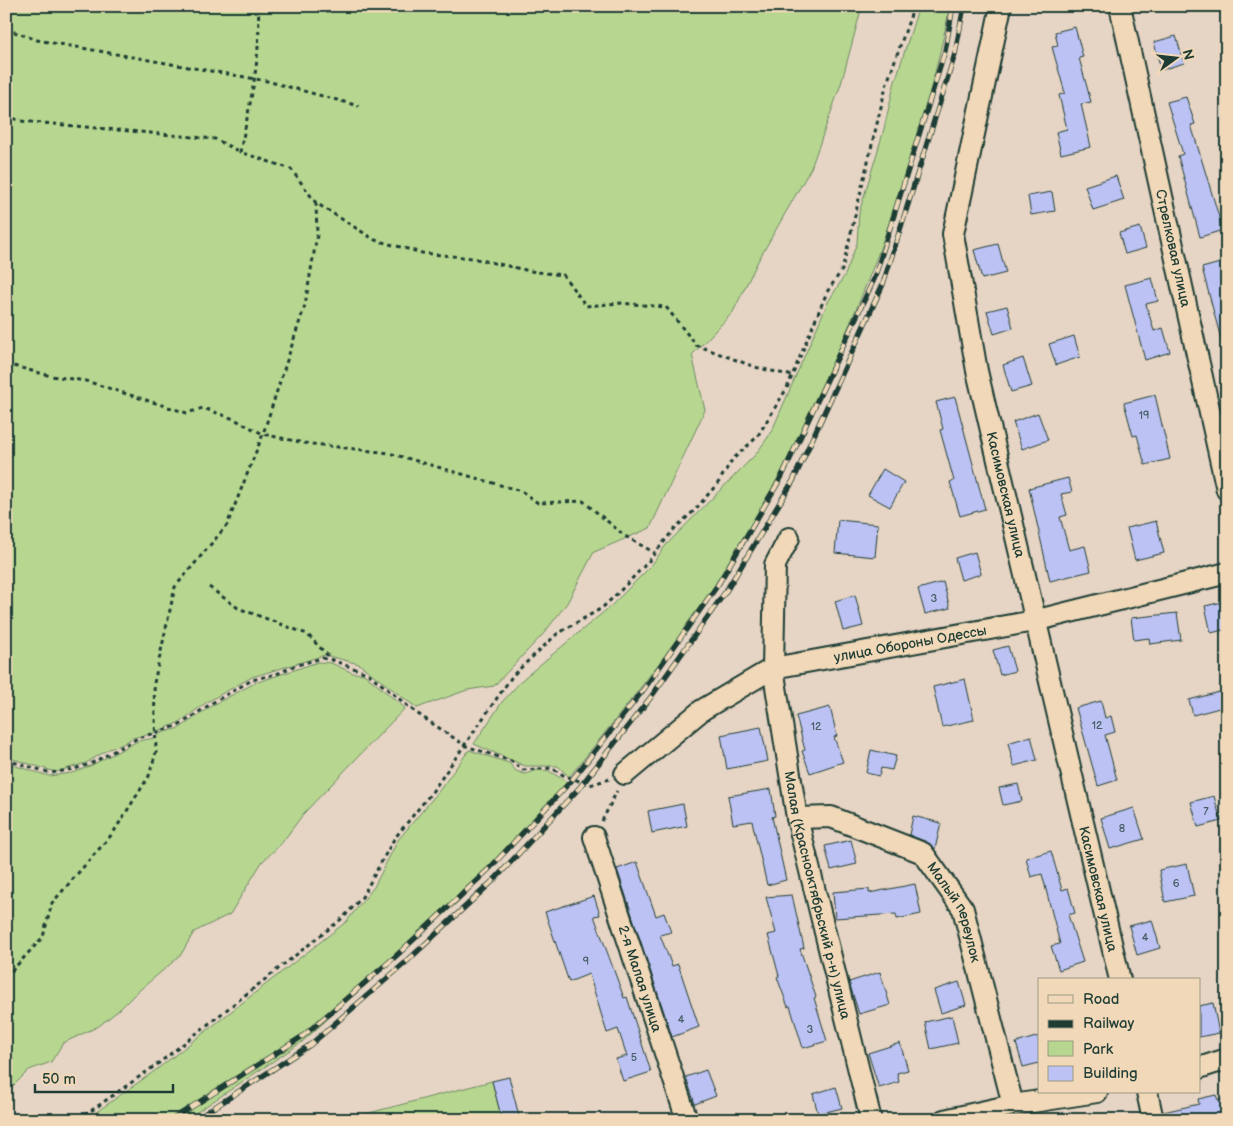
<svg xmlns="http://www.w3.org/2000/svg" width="1233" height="1126" font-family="'Balsamiq Sans',sans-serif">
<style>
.green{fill:#b7d790;stroke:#6b8a62}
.building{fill:#bcc2f4;stroke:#1f3d34}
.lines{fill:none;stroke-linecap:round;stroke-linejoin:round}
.street-casing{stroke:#1f3d34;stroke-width:24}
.path{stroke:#1f3d34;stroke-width:3;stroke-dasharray:4 4;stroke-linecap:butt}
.street{stroke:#f0d8b8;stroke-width:20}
.rail-casing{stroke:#1f3d34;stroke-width:5.5}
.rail{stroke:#f0d8b8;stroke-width:4;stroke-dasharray:11;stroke-linecap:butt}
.labels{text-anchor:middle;stroke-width:4;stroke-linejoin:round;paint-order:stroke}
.number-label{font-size:11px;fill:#465e64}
.street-label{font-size:14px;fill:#1f3d34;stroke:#f0d8b8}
</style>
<rect width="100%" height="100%" fill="#e6d4c4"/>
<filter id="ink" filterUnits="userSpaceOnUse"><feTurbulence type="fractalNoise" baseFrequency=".02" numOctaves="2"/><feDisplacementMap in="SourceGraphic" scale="10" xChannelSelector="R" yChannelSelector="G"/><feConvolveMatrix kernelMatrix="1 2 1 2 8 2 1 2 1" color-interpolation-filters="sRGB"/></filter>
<g filter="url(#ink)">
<!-- green -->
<path class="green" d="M6 6H862L841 84 811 168 758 261 733 312 692 355 705 410 650 528 594 552 567 603 545 632 494 686 467 690 417 708 359 664 325 655 252 677 207 702 180 722 151 734 132 738 123 744 109 749 86 763 69 768 56 772 6 757Z
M919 6H950C922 145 874 278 813 406 792 451 771 496 745 538 693 623 632 700 569 777L558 766H525L474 744 502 702 524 678 611 606 651 566 666 545 756 454 771 433 828 302 845 275 857 243 859 213 883 133 894 85Z
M318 662 331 663 353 673 364 674 405 708 304 813 281 844 262 862 230 914 194 932 180 956 136 993 120 1009 99 1026 63 1043 51 1062 29 1070 6 1093V763L49 776 72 773 90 766 138 741 154 738 161 733 180 728 213 705 255 683Z
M469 750 509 763 516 771 525 774 538 770 549 771 567 782 519 839 460 900 302 1042 185 1120H85L156 1070 346 922 374 887 398 840 439 791Z
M492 1081 502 1120H342Z"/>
<!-- building -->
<path class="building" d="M1075 27 1083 57 1079 58 1091 102 1081 104 1091 147 1061 154 1056 132 1067 129 1059 95 1065 93 1052 47 1058 46 1055 32Z
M1176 36 1184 63 1161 70 1154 42Z
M1186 97 1195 124 1191 125 1223 230 1200 237 1178 156 1183 154 1167 102Z
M1116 176 1124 200 1093 210 1085 186Z
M1052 192 1055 211 1031 215 1028 196Z
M1140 227 1146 248 1125 254 1119 233Z
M998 244 1006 273 982 279 974 250Z
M1227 261V342L1222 343 1202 268Z
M1152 278 1158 301 1146 304 1154 331 1163 328 1170 352 1145 360 1125 285Z
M1007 306 1013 328 994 334 987 311Z
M1074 336 1080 357 1056 365 1049 344Z
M1023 358 1032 386 1011 392 1003 365Z
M1155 395 1170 459 1145 465 1137 435 1133 436 1124 403Z
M955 397 985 509 960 516 950 482 954 481 940 430 943 429 936 402Z
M1038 413 1048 440 1022 449 1013 422Z
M883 469 904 482 890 507 868 495Z
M1068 478 1072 492 1061 494 1067 515 1060 517 1069 550 1085 546 1091 571 1050 581 1029 488Z
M838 520 878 524 875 557 835 553Z
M1156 521 1164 553 1135 560 1127 528Z
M975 552 981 574 961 580 955 558Z
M943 582 950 608 925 614 918 589Z
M855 595 863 626 843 631 835 601Z
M1227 601V629L1211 633 1205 606Z
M1177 613 1181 640 1150 644 1149 638 1134 640 1131 618Z
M1008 646 1015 671 1000 675 993 650Z
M965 679 974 720 942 727 933 687Z
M1227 690V706L1193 715 1189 700Z
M1101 701 1105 718 1111 716 1115 732 1105 735 1117 780 1098 786 1076 708Z
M830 707 837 736 834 737 843 762 810 773 802 751 805 750 796 716Z
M761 727 768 761 727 769 721 735Z
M1031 736 1037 760 1014 766 1008 743Z
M871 750 896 756 892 770 881 768 879 776 866 773Z
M1018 784 1022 801 1003 805 999 788Z
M771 789 775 816 772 817 786 880 767 885 752 821 733 824 728 796Z
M1214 796 1221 821 1198 827 1191 802Z
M683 804 687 826 652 833 648 811Z
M1134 808 1144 839 1110 849 1101 818Z
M913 816 941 823 935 849 927 842 909 835Z
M851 840 857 864 831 870 825 846Z
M1051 851 1062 890 1068 888 1075 913 1068 915 1083 962 1059 970 1051 946 1060 944 1042 874 1031 877 1026 858Z
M637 862 656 916 664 913 671 932 660 935 672 966 678 964 699 1027 672 1037 617 869Z
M1187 864 1194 896 1165 902 1159 870Z
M915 884 921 914 897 919 896 914 835 918 833 892 869 889V893Z
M792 895 804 948 800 949 816 997 814 998 827 1041 803 1048 790 1006 788 1007 777 977 779 976 768 935 776 933 766 897Z
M594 896 600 915 594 916 624 998 627 997 651 1072 623 1081 616 1059 627 1056 618 1029 607 1033 589 974 569 982 545 912Z
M1152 920 1160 948 1137 955 1129 926Z
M880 972 890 1005 859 1014 849 982Z
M959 982 966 1005 941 1013 934 990Z
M1213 1003 1219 1033 1199 1037V1006Z
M952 1016 958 1043 931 1049 925 1022Z
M1039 1036V1063L1023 1067 1016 1043Z
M900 1043 908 1070 897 1073 899 1082 879 1088 868 1053Z
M706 1070 716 1096 695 1104 686 1077Z
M509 1077 520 1120H502L492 1081Z
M836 1087 842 1108 818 1114 813 1094Z
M1216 1095 1218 1100 1227 1098V1120H1165L1163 1112 1199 1104 1198 1099Z"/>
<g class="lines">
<!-- street casing -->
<g class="street-casing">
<g id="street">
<path id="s1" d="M1001 6 953 234 977 371 1120 980"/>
<path id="s2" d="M1120 6 1227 490"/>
<path id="s3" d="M789 538 775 565 773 668 797 818 871 1120"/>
<path id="s4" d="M625 774 702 710 773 668 1034 621 1227 573"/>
<path id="s5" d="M797 818 831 817 923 853 963 909 1013 1105"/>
<path id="s6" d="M594 837 687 1120"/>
<path d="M1199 1068 1227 1059"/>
<path d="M1147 1092 1153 1120"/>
<path d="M944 1120 1013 1105 1097 1092"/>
</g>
</g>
<!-- path -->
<path class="path" d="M258 6C262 55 250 104 240 152L291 169 316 203 375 240 422 253 472 258 530 271 563 275 586 306 620 303 666 307 696 345 755 367 793 376
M6 29 37 40 267 81 359 106
M6 116 21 121 215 139 240 152
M6 364 51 376 86 381 187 413 203 408 234 419 263 434 304 443 389 453 521 491 538 503 583 501 625 536 655 553
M209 587 238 608 307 634 332 660 369 674 415 712 466 746 511 761 523 770 552 768 563 775 590 785 609 779
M6 760 51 773 74 769 90 764 138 738 180 725 212 703 252 680 279 673 294 666 322 658 332 660
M602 821 617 791
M6 977 43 937 52 903 113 833 149 776 156 752 154 683 175 587 227 525 263 434 305 305 317 235 316 203
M78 1120 159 1063 344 917 362 897 394 839 432 792 513 675 557 634 602 608 618 593 648 562 675 528 694 511 718 483 732 460 757 437 787 388 827 292 842 270 886 86 914 6"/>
<!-- street -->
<use href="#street" class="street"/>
<!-- rail casing -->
<g class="rail-casing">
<path id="rail" d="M171 1120 303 1036 396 956 489 869 571 781 644 689 717 586 782 476 874 279 945 51 953 6
M195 1120 310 1045 405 963 496 878 580 787 651 697 726 591 793 481 883 284 955 54 964 6"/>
</g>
<!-- rail -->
<use href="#rail" class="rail"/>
</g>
</g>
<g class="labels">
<!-- number labels -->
<g class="number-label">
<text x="1144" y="419">19</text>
<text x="934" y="602">3</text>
<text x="1097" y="729">12</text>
<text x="816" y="730">12</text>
<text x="1206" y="815">7</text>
<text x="1122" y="832">8</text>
<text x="1176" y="887">6</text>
<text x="1145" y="941">4</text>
<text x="586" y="965">9</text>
<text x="681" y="1023">4</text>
<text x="810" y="1033">3</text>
<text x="634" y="1061">5</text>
</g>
<!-- street labels -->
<g class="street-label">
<text dy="5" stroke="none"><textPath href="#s2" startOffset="248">Стрелковая улица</textPath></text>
<text dy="5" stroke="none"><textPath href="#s1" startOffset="499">Касимовская улица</textPath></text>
<text dy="5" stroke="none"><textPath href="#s4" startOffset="322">улица Обороны Одессы</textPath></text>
<text dy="5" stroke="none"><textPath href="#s1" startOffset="904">Касимовская улица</textPath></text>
<text dy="5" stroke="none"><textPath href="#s3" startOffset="365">Малая (Краснооктябрьский р-н) улица</textPath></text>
<text dy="5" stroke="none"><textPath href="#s5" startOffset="201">Малый переулок</textPath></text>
<text dy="5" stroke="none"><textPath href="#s6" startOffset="149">2-я Малая улица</textPath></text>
</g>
</g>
<!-- margin -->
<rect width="1233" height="1126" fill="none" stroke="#f0d8b8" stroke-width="25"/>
<rect x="12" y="12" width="1208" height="1101" fill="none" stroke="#1f3d34" stroke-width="2" filter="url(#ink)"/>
<!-- legend -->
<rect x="1038" y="978" width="162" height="115" fill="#f0d8b8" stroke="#9c9a83"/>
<rect x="1048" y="995" width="25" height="8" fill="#f0d8b8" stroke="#9c9a83"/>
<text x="1083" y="1004" font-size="15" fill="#1f3d34">Road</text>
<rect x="1048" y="1020" width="25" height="8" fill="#1f3d34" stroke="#9c9a83"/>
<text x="1083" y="1028" font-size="15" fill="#1f3d34">Railway</text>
<rect x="1048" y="1041" width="25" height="15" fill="#b7d790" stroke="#9c9a83"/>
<text x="1083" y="1054" font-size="15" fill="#1f3d34">Park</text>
<rect x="1048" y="1066" width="25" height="15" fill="#bcc2f4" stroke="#9c9a83"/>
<text x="1083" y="1078" font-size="15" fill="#1f3d34">Building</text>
<!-- north arrow -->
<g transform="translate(1176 58) rotate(75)" stroke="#f0d8b8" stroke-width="4" paint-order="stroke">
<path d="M0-4L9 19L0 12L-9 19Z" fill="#1f3d34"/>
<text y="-8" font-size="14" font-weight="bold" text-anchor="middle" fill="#1f3d34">N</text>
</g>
<!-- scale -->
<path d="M35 1084v8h138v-8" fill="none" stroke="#1f3d34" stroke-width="2.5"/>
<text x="42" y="1084" font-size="15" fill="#1f3d34" stroke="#f0d8b8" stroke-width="4" paint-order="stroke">50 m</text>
</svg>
